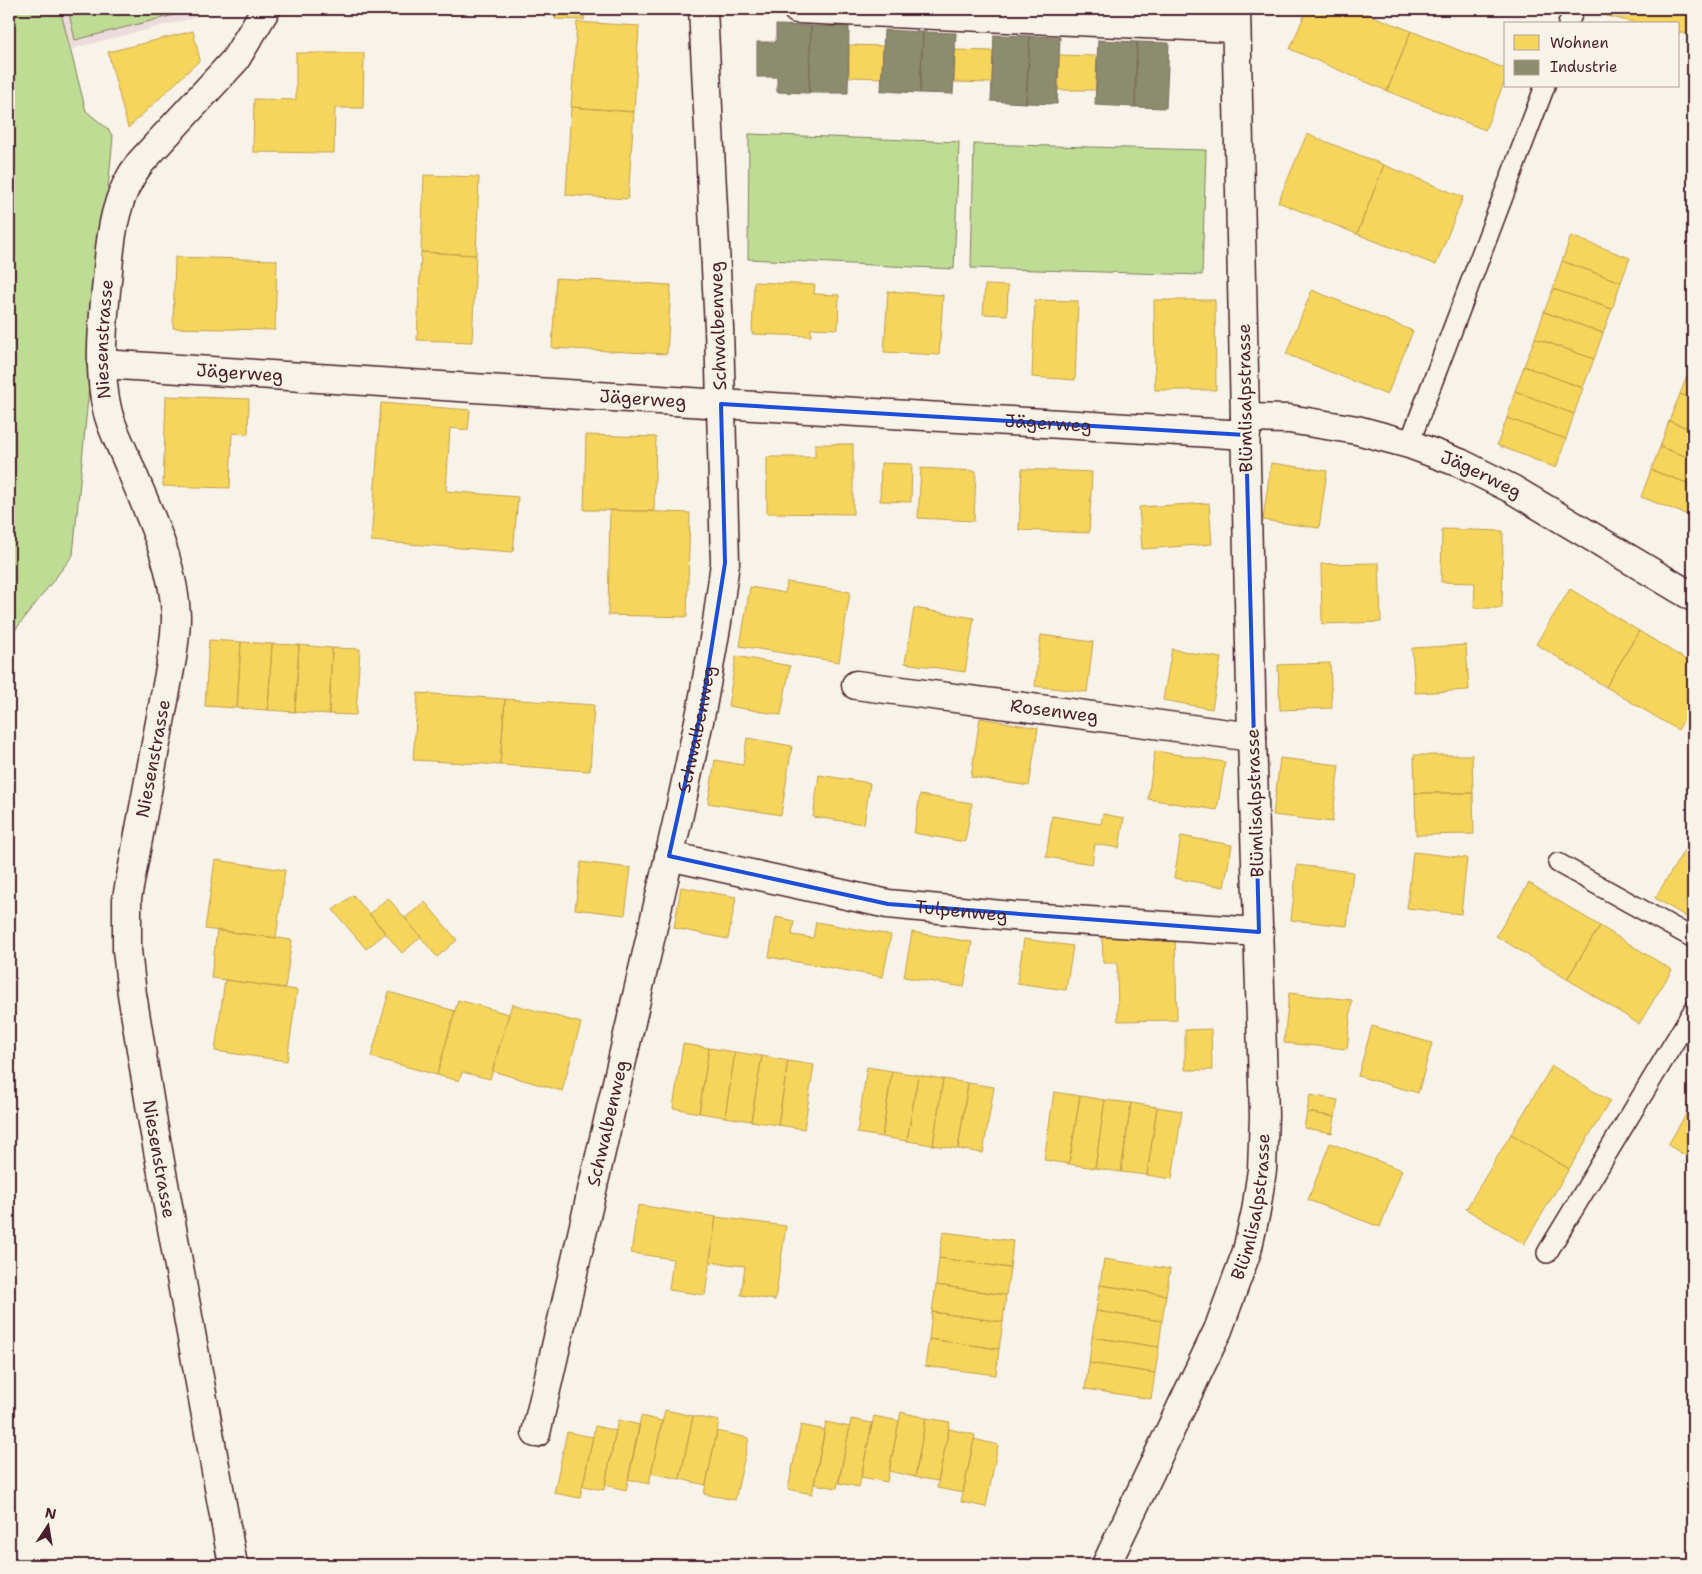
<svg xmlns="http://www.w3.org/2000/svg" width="1702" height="1574" font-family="'Shantell Sans',sans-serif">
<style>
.built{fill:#ecdbdc}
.green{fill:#bfdc94;stroke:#847e60}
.homes{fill:#f6d55c;stroke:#c29e4d}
.industry{fill:#8c8c6e;stroke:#786b5a}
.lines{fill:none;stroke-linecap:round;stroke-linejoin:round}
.lane-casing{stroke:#4a1f2b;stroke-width:22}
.street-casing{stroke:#4a1f2b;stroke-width:31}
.lane{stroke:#f7f3e8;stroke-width:19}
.street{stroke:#f7f3e8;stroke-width:28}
.marked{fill:none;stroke:#1d4ed8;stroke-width:4;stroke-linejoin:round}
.labels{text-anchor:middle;stroke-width:5;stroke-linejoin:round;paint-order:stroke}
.street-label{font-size:18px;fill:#4a1f2b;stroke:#f7f3e8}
</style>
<rect width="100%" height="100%" fill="#f7f3e8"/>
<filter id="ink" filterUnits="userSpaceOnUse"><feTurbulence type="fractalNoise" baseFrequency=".02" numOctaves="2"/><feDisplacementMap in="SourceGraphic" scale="10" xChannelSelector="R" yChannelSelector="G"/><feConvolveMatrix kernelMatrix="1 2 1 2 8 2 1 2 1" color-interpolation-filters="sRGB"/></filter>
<g filter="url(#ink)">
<!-- built -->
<path class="built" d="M60 9H195L197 17 70 49Z"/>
<!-- green -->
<path class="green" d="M9 9H60L86 111 108 129 113 137 73 555 9 638Z
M68 9H189L190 11 75 40Z
M749 134 959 142 954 269 748 259Z
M974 144 1206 150 1202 275 971 268Z"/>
<!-- homes -->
<path class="homes" d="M555 9H585L584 20 555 19Z
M1307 9H1355L1411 31 1387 91 1290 49Z
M1577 9H1693V36L1678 32V24H1641Z
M577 22 639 26 634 112 571 107Z
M193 31 200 60 128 128 108 52Z
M1411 31 1506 69V78L1485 130 1387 91Z
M849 45 883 46 882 78 849 77Z
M955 50 993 51 992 83 954 82Z
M296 53H364L363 108H335L334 153 253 152 254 99 296 100Z
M1059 55 1097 56 1096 90H1058Z
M571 107 634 112 628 199 566 195Z
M1307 134 1384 165 1357 234 1278 202Z
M1384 165 1463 197 1436 265 1357 234Z
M424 175 479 177 476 255 421 252Z
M1571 236 1630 258 1621 282 1562 261Z
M421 252 476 255 472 342 417 340Z
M175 257 277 260 275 330 173 328Z
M1562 261 1621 282 1612 309 1553 289Z
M556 278 671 285 667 354 552 348Z
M754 282 815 285 814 294 839 295 838 329 811 328V336L752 334Z
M985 285 1008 286 1007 315 983 314Z
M1553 289 1612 309 1603 333 1544 312Z
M1312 290 1413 331 1387 395 1286 354Z
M888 291 943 295 939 355 884 352Z
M1035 300 1078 301 1075 380 1032 377Z
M1154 300H1215L1216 390H1155Z
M1544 312 1603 333 1594 359 1535 338Z
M1535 338 1594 359 1583 388 1524 366Z
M1524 366 1583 388 1574 414 1515 391Z
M1691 366 1693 367V399L1680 394Z
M1515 391 1574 414 1566 439 1507 418Z
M1680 394 1693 399V430L1669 421Z
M166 396 249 399 248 434 232 433 230 488 163 486Z
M381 403 470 410 468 430 450 428 446 491 518 497 513 552 371 541Z
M1507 418 1566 439 1556 468 1497 445Z
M1669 421 1693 430V459L1660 447Z
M586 435 656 437 654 511 584 510Z
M815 444H853V514L767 513V457H815Z
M1660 447 1693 459V485L1651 470Z
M881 463 912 464 911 502 880 501Z
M1271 463 1327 471 1319 528 1263 520Z
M921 468 976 471 974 521 918 518Z
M1022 469 1092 472 1089 533 1019 530Z
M1651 470 1693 485V517L1641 497Z
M1209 503 1212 544 1142 549 1139 507Z
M610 510 690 513 687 617 608 615Z
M1442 529 1503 531 1502 608H1474L1475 583 1441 582Z
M1379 563 1381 622 1322 624 1321 564Z
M787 582 850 592 839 662 740 646 750 587 785 593Z
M1570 589 1639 631 1606 687 1536 644Z
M914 608 974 618 965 672 905 663Z
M1639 631 1693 664V705L1678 730 1606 687Z
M1041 635 1093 642 1087 692 1035 686Z
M209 640 241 642 237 708 205 706Z
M241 642 272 644 268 710 237 708Z
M272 644 299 645 295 712 268 710Z
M299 645 332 648 329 714 295 712Z
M1466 645 1469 690 1415 693 1412 648Z
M332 648 360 649 356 715 329 714Z
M1172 649 1221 658 1212 709 1163 700Z
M736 656 790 666 781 715 728 706Z
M1330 663 1332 708 1280 710 1278 665Z
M418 693 505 699 500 765 413 760Z
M505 699 594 705 590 771 500 765Z
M980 718 1038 728 1029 786 971 777Z
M747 738 792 746 781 815 708 803 715 760 743 765Z
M1155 751 1225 762 1217 810 1148 799Z
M1414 755H1472L1473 793H1415Z
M1280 758 1339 765 1332 822 1273 815Z
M819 775 870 783 864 824 813 817Z
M1415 793H1473L1474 834 1416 835Z
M920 795 972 803 965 842 914 833Z
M1103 814 1124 818 1119 848 1095 844 1092 864 1046 857 1052 816 1101 824Z
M1181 836 1232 845 1224 887 1174 878Z
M1693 836V921L1655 898Z
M1413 852 1467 858 1461 914 1407 908Z
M215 860 285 870 276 938 205 929Z
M581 862 631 868 625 915 575 909Z
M1297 865 1353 872 1347 926 1291 920Z
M1529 883 1600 926 1567 979 1496 936Z
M681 887 736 897 728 939 674 928Z
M353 895 386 933 366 949 333 910Z
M388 898 421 937 402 953 369 914Z
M425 902 457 940 437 957 405 918Z
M776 917 794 921 792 935 813 938 816 922 891 935 883 977 769 957Z
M1600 926 1672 970 1639 1024 1567 979Z
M217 930 292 940 285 988 211 978Z
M912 932 972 942 964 987 904 977Z
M1175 935 1177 1020 1118 1021 1117 963H1103L1102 936Z
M1024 939 1073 946 1066 990 1017 983Z
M225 980 297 990 287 1061 215 1051Z
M389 992 455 1011 437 1075 371 1057Z
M1289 993 1352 1000 1347 1049 1284 1043Z
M458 1000 509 1014 490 1079 462 1072 459 1081 437 1075Z
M512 1004 581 1023 562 1091 492 1071Z
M1372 1026 1432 1043 1418 1093 1358 1076Z
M1211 1029 1212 1070H1185V1030Z
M683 1044 709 1048 699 1113 673 1108Z
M709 1048 735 1052 725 1117 699 1113Z
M735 1052 762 1056 751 1121 725 1117Z
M762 1056 788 1061 778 1125 751 1121Z
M788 1061 814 1065 804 1129 778 1125Z
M1552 1066 1610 1101 1569 1169 1511 1134Z
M867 1067 892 1071 882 1137 857 1133Z
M892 1071 918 1075 907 1141 882 1137Z
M918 1075 943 1079 933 1145 907 1141Z
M943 1079 968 1083 958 1149 933 1145Z
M968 1083 994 1087 983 1153 958 1149Z
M1054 1092 1080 1096 1069 1164 1044 1160Z
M1310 1095 1338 1100 1335 1117 1307 1112Z
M1080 1096 1105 1100 1095 1168 1069 1164Z
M1105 1100 1131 1103 1121 1172 1095 1168Z
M1693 1102V1160L1668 1145Z
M1131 1103 1157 1107 1147 1175 1121 1172Z
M1157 1107 1182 1111 1172 1179 1147 1175Z
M1307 1112 1335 1117 1332 1133 1304 1128Z
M1511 1134 1569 1169 1524 1244 1466 1209Z
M1330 1143 1402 1170 1380 1227 1308 1200Z
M638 1205 716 1217 705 1295 669 1290 673 1259 631 1253Z
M716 1217 786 1226 775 1300 741 1295 745 1266 710 1262Z
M943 1232 1013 1241 1010 1268 939 1258Z
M939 1258 1010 1268 1006 1295 936 1285Z
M1104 1259 1170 1269 1166 1295 1100 1285Z
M936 1285 1006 1295 1003 1322 932 1312Z
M1100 1285 1166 1295 1162 1321 1096 1311Z
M1096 1311 1162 1321 1159 1347 1092 1337Z
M932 1312 1003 1322 999 1349 929 1339Z
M1092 1337 1159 1347 1155 1373 1089 1363Z
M929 1339 999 1349 996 1375 925 1366Z
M1089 1363 1155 1373 1151 1399 1085 1389Z
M665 1410 693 1416 680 1479 651 1473Z
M901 1412 926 1418 915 1477 889 1471Z
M641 1416 662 1421 649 1484 628 1479Z
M693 1416 719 1421 706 1485 680 1479Z
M874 1416 899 1421 887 1482 861 1477Z
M926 1418 950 1422 938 1481 915 1477Z
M851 1419 872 1423 859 1487 839 1483Z
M618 1420 640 1425 626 1490 605 1485Z
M826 1422 850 1427 837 1488 814 1484Z
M801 1425 825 1430 812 1494 788 1489Z
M595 1426 616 1431 604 1490 583 1486Z
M949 1429 975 1435 963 1493 937 1488Z
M717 1431 749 1438 735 1500 704 1494Z
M567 1432 593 1437 580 1498 554 1493Z
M974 1439 998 1445 986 1507 961 1502Z"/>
<!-- industry -->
<path class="industry" d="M776 25 811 26 809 93 777 92V77H757V42H776Z
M811 26 849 27 848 93H809Z
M884 30 923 32 920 93 881 91Z
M923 32 956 33 953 94 920 93Z
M994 35 1030 36 1026 103 991 101Z
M1030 36 1060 37 1057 104 1026 103Z
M1098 40 1137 42 1135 107 1095 105Z
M1137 42 1169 43 1166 108 1135 107Z"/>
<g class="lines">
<!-- lane casing -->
<g class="lane-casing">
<path id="lane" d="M1568 24 1572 15
M1409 444 1545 86
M1558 863 1693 938
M1547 1253 1693 1011"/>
</g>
<!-- street casing -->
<g class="street-casing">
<g id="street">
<path d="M797 9 1236 28"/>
<path id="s1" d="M102 364 721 404 1246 435"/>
<path id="s2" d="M1245 418 1289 419 1357 430 1409 444 1460 463 1512 489 1693 597"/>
<path id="s3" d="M856 685 1252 737"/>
<path id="s4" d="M669 856 888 904 1012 916 1259 932"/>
<path id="s5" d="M536 1433 679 814 702 707 717 622 725 563 719 328 703 9"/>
<path id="s6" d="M233 1565 153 1123 132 994 127 950V898L172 658C174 644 176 630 176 616 174 563 149 514 129 465 122 447 111 428 107 409 97 367 104 313 108 270 111 231 116 194 140 163L235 60 266 9"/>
<path id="s7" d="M1106 1565 1218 1330 1247 1251 1256 1211 1262 1170 1264 1115 1252 737 1236 9"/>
</g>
</g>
<!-- lane -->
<use href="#lane" class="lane"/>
<!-- street -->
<use href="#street" class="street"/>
</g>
</g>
<!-- marked area -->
<path class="marked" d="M721 404 1246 435 1259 932 888 904 669 856 702 707 725 563Z"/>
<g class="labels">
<!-- street labels -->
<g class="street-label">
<text transform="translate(718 326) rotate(-92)" y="6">Schwalbenweg</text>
<text dy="6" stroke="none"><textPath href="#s6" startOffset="1252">Niesenstrasse</textPath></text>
<text dy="6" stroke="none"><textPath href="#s1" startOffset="138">Jägerweg</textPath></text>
<text transform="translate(1245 398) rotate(-91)" y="6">Blümlisalpstrasse</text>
<text dy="6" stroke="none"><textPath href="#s1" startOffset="542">Jägerweg</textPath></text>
<text dy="6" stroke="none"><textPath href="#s1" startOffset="948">Jägerweg</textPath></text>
<text dy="6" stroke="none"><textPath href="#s2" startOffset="245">Jägerweg</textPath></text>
<text dy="6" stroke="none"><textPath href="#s3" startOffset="200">Rosenweg</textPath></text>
<text dy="6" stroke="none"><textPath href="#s5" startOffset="722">Schwalbenweg</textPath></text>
<text dy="6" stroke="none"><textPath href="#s6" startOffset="818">Niesenstrasse</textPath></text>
<text transform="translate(1255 803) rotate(-92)" y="6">Blümlisalpstrasse</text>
<text dy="6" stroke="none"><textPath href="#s4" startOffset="298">Tulpenweg</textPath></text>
<text dy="6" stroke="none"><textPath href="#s5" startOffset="318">Schwalbenweg</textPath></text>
<text transform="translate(159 1159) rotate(80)" y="6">Niesenstrasse</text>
<text dy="6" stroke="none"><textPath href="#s7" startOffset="389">Blümlisalpstrasse</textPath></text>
</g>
</g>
<!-- margin -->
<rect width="1702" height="1574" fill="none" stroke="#f7f3e8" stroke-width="30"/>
<rect x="15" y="15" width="1672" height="1544" fill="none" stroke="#4a1f2b" stroke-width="2" filter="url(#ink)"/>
<!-- legend -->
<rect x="1504" y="22" width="175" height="65" fill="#f7f3e8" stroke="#b29e9c"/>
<rect x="1514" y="35" width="25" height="15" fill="#f6d55c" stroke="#b29e9c"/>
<text x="1550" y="48" font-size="15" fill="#4a1f2b">Wohnen</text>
<rect x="1514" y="60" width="25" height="15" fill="#8c8c6e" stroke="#b29e9c"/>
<text x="1550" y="72" font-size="15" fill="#4a1f2b">Industrie</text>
<!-- north arrow -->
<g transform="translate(48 1526) rotate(12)" stroke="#f7f3e8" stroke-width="4" paint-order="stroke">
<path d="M0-4L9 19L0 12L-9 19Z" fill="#4a1f2b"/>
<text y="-8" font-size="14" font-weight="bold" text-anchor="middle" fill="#4a1f2b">N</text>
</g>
</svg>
